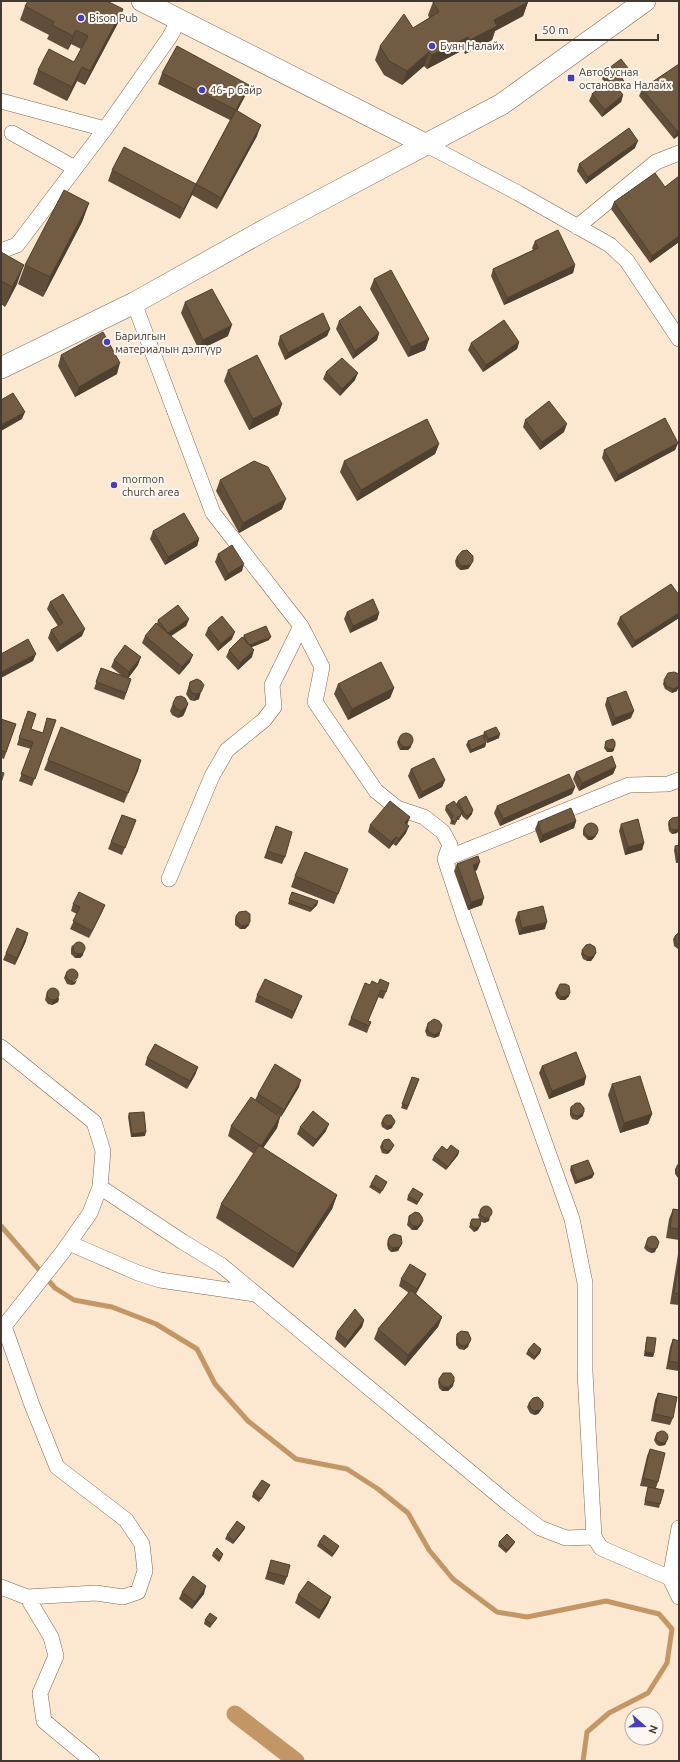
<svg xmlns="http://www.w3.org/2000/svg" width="680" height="1762" font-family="Ubuntu,sans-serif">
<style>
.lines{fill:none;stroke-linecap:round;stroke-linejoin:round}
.stream{stroke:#c29765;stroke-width:5}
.canal{stroke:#c29765;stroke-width:17}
.street-casing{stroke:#7d674f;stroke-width:16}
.secondary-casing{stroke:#7d674f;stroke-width:22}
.street{stroke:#fff;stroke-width:15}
.secondary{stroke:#fff;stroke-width:21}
.wall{fill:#614e3a}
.shaded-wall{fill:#4f402f}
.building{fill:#715b43;stroke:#4f402f}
.poi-dot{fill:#483fb6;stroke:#fcf7f2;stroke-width:1.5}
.labels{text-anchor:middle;stroke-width:4;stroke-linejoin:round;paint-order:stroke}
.poi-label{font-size:11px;fill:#42382d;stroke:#fcf7f2;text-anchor:start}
</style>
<rect width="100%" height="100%" fill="#fce7d1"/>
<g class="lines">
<!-- stream -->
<path class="stream" d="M1 1226 55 1288 74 1300 112 1307 156 1324 197 1349 215 1384 248 1421 296 1459 347 1469 378 1489 408 1513 429 1550 453 1579 497 1612 527 1617 606 1601 659 1614 672 1629 667 1663 648 1693 609 1713 587 1732 583 1761"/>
<!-- canal -->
<path class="canal" d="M235 1714 296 1761"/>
<!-- street casing -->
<g class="street-casing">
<path id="street" d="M1 101 105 129
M12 133 75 168
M425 144 518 193 610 245 627 261 679 339
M577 227 656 162 679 153
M1 251 17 245 105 129 169 38 179 20
M134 303 213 513 301 626 272 685 274 707 264 720 227 750 212 776 169 879
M301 626 322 667 315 702 376 791 397 808 424 817 443 832 450 845 445 859 464 917 572 1219 585 1283V1372L594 1537 601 1548 670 1578 679 1597
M445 859 629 785 668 784 679 780
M1 1047 94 1122 103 1151 100 1187 90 1213 62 1253 1 1330
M100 1187 183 1242 221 1265 510 1505 540 1528 566 1538 594 1537
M69 1243 138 1273 160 1280 255 1294
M670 1578 679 1528
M1 1587 27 1597 96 1593 123 1597 138 1592 145 1571 142 1544 126 1520 57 1467 32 1405 4 1326
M27 1597 51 1637 56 1656 40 1693 44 1721 92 1761"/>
</g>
<!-- secondary casing -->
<g class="secondary-casing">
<path id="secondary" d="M142 1 425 144
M1 368 134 303 270 227 502 104 645 1"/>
</g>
<!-- street -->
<use href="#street" class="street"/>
<!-- secondary -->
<use href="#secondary" class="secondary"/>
</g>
<!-- wall -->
<path class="wall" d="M433 2H528L523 16 495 31 492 40 465 54 463 50 427 69 424 66 402 85 384 75 375 60 380 46 413 28 429 18 428 15Z
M25 6 123 9 118 23 85 85 77 81 67 101 33 84 38 70 74 62 81 49 71 44 68 50 47 39 49 35 20 20Z
M679 64V135L674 139 639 96 642 89Z
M605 71 625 76 622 79 624 81 621 88 619 90 623 95 621 102 602 117 589 101 592 94 606 83 602 79Z
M162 73 249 85 245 96 237 111 257 136 217 209 192 195 196 184 230 120 158 84Z
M635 148 586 184 577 171 579 164Z
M112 170 196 184 192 195 180 219 108 181Z
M679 176V242L650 263 611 209 614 202 665 187Z
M89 203 82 222 43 297 18 284 25 265Z
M535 241 575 265 573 273 504 305 491 276 493 269 533 250 532 248Z
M1 252 17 284 5 307 1 304Z
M374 279 429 339 425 350 408 357 370 289Z
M185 302 228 336 199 350 181 313Z
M339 321 379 333 377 340 353 359 336 329Z
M330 329 327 336 285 360 278 344 280 336Z
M519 342 517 349 483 372 468 350 471 343Z
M61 355 117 374 75 397 58 366Z
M228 370 282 404 278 415 249 430 224 381Z
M326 372 355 380 340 396 323 379Z
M525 420 564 432 540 450 523 427Z
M678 443 675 450 615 482 602 458 604 450Z
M439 444 435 454 357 501 340 472 344 461Z
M220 480 282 509 239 533 216 491Z
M153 531 199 539 197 546 165 565 150 539Z
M218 554 242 571 225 581 215 562Z
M457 557 471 565 468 569 460 570 456 566 455 561Z
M679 595V618L632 648 617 624 620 617Z
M50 602 82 636 57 652 48 638 51 630 58 626 47 609Z
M347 612 379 613 377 620 350 633 344 619Z
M189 619 186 626 171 636 190 662 179 675 142 643 145 636 157 624 158 620Z
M208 628 232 639 218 651 205 635Z
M244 635 269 640 252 647V657L238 670 226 657 229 650 243 638Z
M114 660 138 665 128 678 131 679 124 700 94 689 101 668 121 675 111 667Z
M197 679 199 699 194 701 190 700 186 694 190 682Z
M664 680 677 691 672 693 665 689 663 684Z
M338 684 394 688 390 698 348 720 334 694Z
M607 698 631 718 612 726 605 705Z
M173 703 188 704 185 712 183 716 178 718 172 715 170 711Z
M25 718 31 729 43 733 47 718 56 720 32 786 19 781 31 749 17 745Z
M1 719 16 724 4 759 1 758Z
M484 732 499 738 487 743 485 739 486 743 485 747 470 753 466 745 468 741 483 735Z
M399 738 411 747 408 750H400L398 746 397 742Z
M606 741 614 750 612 752H607L604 748Z
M48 760H141L124 803 44 770Z
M616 767 613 774 579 791 573 779 576 772Z
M411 769 445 780 442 787 419 799 408 776Z
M575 787 572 794 500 826 494 813 497 806Z
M458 801 472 814 467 820 463 817 461 814 459 820H457L455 825 450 824 451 820 445 810 446 806 456 804Z
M122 815 136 820 122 855 108 849Z
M410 817 407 824 406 833 396 846 393 844 389 849 368 832 370 825Z
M576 821 574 828 540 843 535 829 538 822Z
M669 821 677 833 672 834 669 831 668 824Z
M621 824 644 843 642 850 625 855 619 831Z
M276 826 285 857 282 864 264 858Z
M584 827 596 836 592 840H588L583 835V831Z
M679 845V862L676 863 674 850 675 846Z
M457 864 477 870 475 871 482 905 468 910 454 871Z
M295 876 344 879 334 904 291 887Z
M292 892 318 901 317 905 310 912 288 904Z
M73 904 105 905 102 912 89 938 70 929 77 914 71 911Z
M518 912 545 929 519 935 515 920Z
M236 916 249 925 245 929H240L235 925V920Z
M679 932V949H678L674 946 673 939 675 936Z
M26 941 15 965 3 960 6 953Z
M72 945 83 955 80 958H75L71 954V949Z
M582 950 594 957 591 961H587L583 959 581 954Z
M67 971 75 984 71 985 67 984 64 978Z
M370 985 387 990 383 999 378 997 368 1021 371 1022 367 1033 348 1025 351 1018Z
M557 990 569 996 565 1000H560L557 998 555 993Z
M47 992 59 998 58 1002 52 1005 48 1004 45 1000Z
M257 995 299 1003 292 1019 255 1002Z
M428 1023 440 1032 439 1036 434 1038 427 1036 425 1031Z
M147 1058 198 1067 195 1075 187 1089 145 1065Z
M542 1066 586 1077 584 1085 549 1099 539 1073Z
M412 1077 419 1079 407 1110 401 1108Z
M612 1084 652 1114 648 1124 620 1133 608 1095Z
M299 1087 281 1117 271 1111 280 1117 277 1128 263 1148 337 1195 332 1209 293 1268 216 1218 221 1204 254 1154 228 1136 231 1126 255 1100 258 1094Z
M571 1107 583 1116 577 1120 572 1119 570 1115V1110Z
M129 1113 145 1136 131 1137 128 1117Z
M383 1119 392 1128 387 1130 382 1127 381 1123Z
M300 1127 326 1131 313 1147 297 1134Z
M382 1143 392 1149 389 1153 386 1154 382 1153 380 1147Z
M447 1150 459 1151 458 1155 446 1170 432 1160 434 1156Z
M679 1163V1178H678L675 1174V1169Z
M571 1166 594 1174 592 1178 575 1184 570 1170Z
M387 1182 385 1186 380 1194 369 1187 371 1184Z
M423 1194 417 1205 407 1200 408 1196Z
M673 1209 679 1210V1240L666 1238 669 1219Z
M480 1212 489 1221 484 1223 480 1221 478 1215Z
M409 1216 423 1221 421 1225 417 1230H412L407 1225Z
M472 1219 478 1230 474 1232 469 1227Z
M648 1238 655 1252 651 1253 647 1251 644 1248Z
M388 1240 402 1243 398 1251 391 1252 388 1249 387 1244Z
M679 1248V1305L670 1304Z
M426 1274 423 1281 416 1294 442 1317 438 1327 405 1366 374 1339 378 1329 409 1293 399 1286 401 1279Z
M364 1320 362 1327 345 1348 335 1339 337 1332Z
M457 1334 468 1347 464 1350 459 1349 456 1345V1338Z
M647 1337 654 1353 653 1357 644 1356 646 1341Z
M673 1339 679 1341V1371L666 1369 670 1347Z
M541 1349 540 1353 534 1360 526 1354 528 1350Z
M439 1379 453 1386 448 1391H442L439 1388 438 1382Z
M658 1393 673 1418 670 1425 651 1421 655 1400Z
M529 1403 541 1410 538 1414 534 1415 530 1413 527 1407Z
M657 1432 668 1438 665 1445 659 1446 656 1444 654 1440Z
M650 1449 658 1482 656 1488 660 1504 659 1508 644 1505 648 1487 640 1486 647 1456Z
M270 1485 268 1488 259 1502 252 1497 253 1493Z
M245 1527 244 1530 233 1544 225 1539 227 1535Z
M319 1542 339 1546 337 1550 332 1557 317 1546Z
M499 1542H515L513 1545 506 1553 498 1546Z
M213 1553 222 1557 219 1562 212 1556Z
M271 1560 287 1577 284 1585 265 1579Z
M182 1592 204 1594 192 1609 179 1599Z
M298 1595 331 1597 328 1604 319 1619 295 1603Z
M217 1618 215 1621 210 1628 204 1624 205 1620Z"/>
<!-- shaded-wall -->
<path class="shaded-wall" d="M528 2 523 16 495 31 492 40 465 54 470 40 494 20Z
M123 9 118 23 85 85 90 71Z
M76 30 71 44 68 50 73 36Z
M468 37 463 50 427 69 432 55Z
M429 52 424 66 402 85 407 71Z
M82 67 77 81 67 101 72 87Z
M628 68 625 76 617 83 619 75Z
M624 81 621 88 614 94 616 86Z
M249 85 245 96 232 121 236 110Z
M623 95 621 102 602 117 605 110Z
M261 125 257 136 217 209 221 198Z
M679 130V135L674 139 677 131Z
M638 141 635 148 586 184 588 177Z
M196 184 192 195 180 219 184 209Z
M89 203 82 222 43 297 50 277Z
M679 236V242L650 263 652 256Z
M24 265 17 284 5 307 12 287Z
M575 265 573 273 504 305 507 298Z
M232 325 228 336 199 350 203 340Z
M330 329 327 336 285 360 288 353Z
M379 333 377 340 353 359 355 351Z
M429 339 425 350 408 357 411 347Z
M519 342 517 349 483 372 486 365Z
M120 363 117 374 75 397 79 387Z
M358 373 355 380 340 396 342 389Z
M282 404 278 415 249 430 253 419Z
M25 412 22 419 1 431V425Z
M567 424 564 432 540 450 542 442Z
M678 443 675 450 615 482 618 475Z
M439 444 435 454 357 501 361 490Z
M286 499 282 509 239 533 243 523Z
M199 539 197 546 165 565 168 557Z
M473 561 471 565 468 569 460 570 462 566Z
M244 564 242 571 225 581 228 574Z
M379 613 377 620 350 633 353 626Z
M679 613V618L632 648 635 641Z
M189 619 186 626 165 640 168 633Z
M85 629 82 636 57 652 60 645Z
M235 632 232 639 218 651 221 644Z
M271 637 269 640 247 649 249 646Z
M254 650 252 657 238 670 240 663Z
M36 654 33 661 1 678V672Z
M193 655 190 662 179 675 182 667Z
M141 657 138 665 127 680 129 672Z
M679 686 677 691 672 693 673 689Z
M394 688 390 698 348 720 352 709Z
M201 692 199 699 194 701 197 694Z
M188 704 185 712 183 716 178 718 181 711Z
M634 711 631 718 612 726 615 718Z
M500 734 499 738 487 743 489 739Z
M412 743 411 747 408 750H400L402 747Z
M486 743 485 747 470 753 471 750Z
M615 746 614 750 612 752H607L608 749Z
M141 760 138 771 124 803 128 793Z
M616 767 613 774 579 791 582 783Z
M445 780 442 787 419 799 422 792Z
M575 787 572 794 500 826 503 819Z
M473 810 472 814 467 820 468 816Z
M410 817 407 825 405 823Z
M576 821 574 828 540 843 542 835Z
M409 826 406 833 396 846 399 839Z
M679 829V831L677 833 672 834 674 830Z
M597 832 596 836 592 840H588L589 837Z
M396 837 393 844 389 849 391 842Z
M644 843 642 850 625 855 628 847Z
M678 859H679V862L676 863Z
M480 862 477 870 470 872 473 865Z
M484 898 482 905 468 910 471 902Z
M318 901 317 905 310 912 312 908Z
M105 905 102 912 89 938 92 931Z
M250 922 249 925 245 929H240L242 926Z
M547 922 545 929 519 935 522 928Z
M28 933 26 941 15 965 17 958Z
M84 951 83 955 80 958H75L77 954Z
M596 953 594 957 591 961H587L588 957Z
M77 980 75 984 71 985 73 982Z
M570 993 569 996 565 1000H560L562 997Z
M302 996 299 1003 292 1019 294 1012Z
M59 998 58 1002 52 1005 53 1001Z
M440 1032 439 1036 434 1038 435 1035Z
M198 1067 195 1075 187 1089 190 1081Z
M586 1077 584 1085 549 1099 552 1091Z
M301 1080 299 1087 281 1117 284 1110Z
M584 1112 583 1116 577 1120 578 1116Z
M652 1114 648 1124 620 1133 624 1123Z
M280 1117 277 1128 257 1157 261 1146Z
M329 1124 326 1131 313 1147 316 1140Z
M394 1124 392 1128 387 1130 388 1126Z
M146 1132 145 1136 131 1137 132 1134Z
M394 1145 389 1153 386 1154 387 1151Z
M459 1151 458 1155 446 1170 448 1167Z
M594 1174 592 1178 575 1184 577 1181Z
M337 1195 332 1209 293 1268 298 1254Z
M490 1217 489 1221 484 1223 485 1219Z
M423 1221 421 1225 417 1230H412L413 1226Z
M480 1226 478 1230 474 1232 475 1228Z
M659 1242 655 1252 651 1253 653 1249Z
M402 1243 398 1251 391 1252 393 1248Z
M426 1274 423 1281 414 1296 417 1289Z
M442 1317 438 1327 405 1366 408 1355Z
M364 1320 362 1327 345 1348 348 1341Z
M471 1339 468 1347 464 1350 465 1346Z
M541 1349 540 1353 534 1360 535 1357Z
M645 1352 654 1353 653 1357 644 1356Z
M454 1382 453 1386 448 1391H442L444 1387Z
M543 1407 541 1410 538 1414 534 1415 535 1411Z
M668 1438 665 1445 659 1446 661 1443Z
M245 1527 244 1530 233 1544 234 1541Z
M515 1542 513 1545 506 1553 507 1550Z
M339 1546 337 1550 332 1557 333 1554Z
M223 1554 222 1557 219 1562 220 1558Z
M206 1586 204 1594 192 1609 195 1602Z
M331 1597 328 1604 319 1619 321 1611Z"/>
<!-- building -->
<path class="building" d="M28 1H107L123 9 90 71 82 67 72 87 38 70 49 49 74 62 88 36 76 30 73 36 52 25 54 22 25 6Z
M433 1H528V2L494 20 497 26 470 40 468 37 432 55 429 52 407 71 389 61 380 46 404 14 413 28 439 12 433 2Z
M177 46 249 85 236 110 162 73Z
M621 59 628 68 619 75 624 81 616 86 623 95 605 110 592 94 611 79 605 71Z
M679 64V130L677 131 642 89Z
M236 110 261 125 221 198 196 184Z
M629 128 638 141 588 177 579 164Z
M124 147 196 184 184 209 112 170Z
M655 173 665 187 679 176V236L652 256 614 202Z
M64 190 89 203 50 277 25 265Z
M558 230 575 265 507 298 493 269 538 248 535 241Z
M1 252 24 265 12 287 1 281Z
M391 270 429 339 411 347 374 279Z
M212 289 232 325 203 340 185 302Z
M360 306 379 333 355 351 339 321Z
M323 313 330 329 288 353 280 336Z
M504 320 519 342 486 365 471 343Z
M103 332 120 363 79 387 61 355Z
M257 355 282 404 253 419 228 370Z
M342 358 358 373 342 389 326 372Z
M13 393 25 412 1 425V400Z
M549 401 567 424 542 442 525 420Z
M665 418 678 443 618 475 604 450Z
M427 419 439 444 361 490 344 461Z
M254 461 268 467 286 499 243 523 220 480Z
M184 513 199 539 168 557 153 531Z
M232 545 244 564 228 574 218 554Z
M467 550 473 556V561L470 565 462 566 458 563 457 557 462 551Z
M671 584 679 595V613L635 641 620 617Z
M63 594 85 629 60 645 51 630 63 623 50 602Z
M373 599 379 613 353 626 347 612Z
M178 605 189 619 168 633 158 620Z
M222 616 235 632 221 644 208 628Z
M156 623 193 655 182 667 145 636Z
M266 626 271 637 250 645 247 643 244 635Z
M242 637 254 650 240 663 229 650Z
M28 639 36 654 1 672V654Z
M125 645 141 657 129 672 114 660Z
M381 662 394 688 352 709 338 684Z
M101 668 131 679 126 693 96 682Z
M674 672 679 674V685L678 687 673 689 666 686 664 680 668 673Z
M197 679 201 681 204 685 201 692 197 694 192 693 189 687 190 682Z
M626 691 634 711 615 718 607 698Z
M181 696 185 698 188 704 185 708 181 711 175 708 173 703 176 697Z
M28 711 36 714 31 729 43 733 47 718 56 720 35 779 21 774 33 742 19 738Z
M1 719 16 724 6 752 1 750Z
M61 727 141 760 128 793 48 760Z
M496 727 500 734 489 739 484 732Z
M399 740a7 7 0 1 1 14 0a7 7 0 1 1-14 0Z
M483 735 486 743 471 750 468 741Z
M613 739 615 742V746L613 749H608L605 745 606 741Z
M612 756 616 767 582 783 576 772Z
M434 758 445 780 422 792 411 769Z
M1 772 4 773 1 783Z
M569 774 575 787 503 819 497 806Z
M466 796 473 810 468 816 464 813 458 801Z
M390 801 410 817 405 823 409 826 399 839 396 837 391 842 370 825Z
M454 801 462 812 460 817 458 816 456 822 451 820 453 816 446 806Z
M571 808 576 821 542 835 538 822Z
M122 815 136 820 125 848 111 842Z
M678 817 679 818V829L674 830 670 828 669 821 672 818Z
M638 819 644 843 628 847 621 824Z
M584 830a7 7 0 1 1 14 0a7 7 0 1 1-14 0Z
M276 826 292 832 285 857 267 851Z
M679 845V859H678L675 846Z
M305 852 348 869 338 894 295 876Z
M478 856 480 862 473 865 484 898 471 902 457 864Z
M79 892 105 905 92 931 73 921 80 907 73 904Z
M292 892 318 901 312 908 289 900Z
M543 906 547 922 522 928 518 912Z
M246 911 250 914V922L247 925 242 926 236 921V916L239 912Z
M17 928 28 933 17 958 6 953Z
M679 932V945L676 943 675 936Z
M73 948a6 6 0 1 1 12 0a6 6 0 1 1-12 0Z
M590 944 595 947 596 953 592 957H588L584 955 582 950 586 945Z
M66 975a6 6 0 1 1 12 0a6 6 0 1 1-12 0Z
M265 979 302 996 294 1012 257 995Z
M380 979 389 983 386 992 381 990 368 1021 371 1022 369 1026 351 1018 365 983 370 985 372 981 378 984Z
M560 984H566L569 986 570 993 567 996 562 997 558 994 557 990Z
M47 994a6 6 0 1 1 12 0a6 6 0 1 1-12 0Z
M434 1019 439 1021 442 1025 440 1032 435 1035 429 1032 427 1028 428 1023Z
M155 1044 198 1067 190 1081 147 1058Z
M576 1052 586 1077 552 1091 542 1066Z
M275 1064 301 1080 284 1110 258 1094Z
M640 1076 652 1114 624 1123 612 1084Z
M412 1077 419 1079 408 1106 402 1104Z
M251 1097 280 1117 261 1146 231 1126Z
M576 1103H580L584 1108V1112L578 1116 574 1115 571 1112V1107Z
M313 1111 329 1124 316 1140 300 1127Z
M144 1112 146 1132 132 1134 129 1113Z
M386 1115H391L395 1121 394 1124 388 1126 383 1123V1119Z
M389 1139 394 1145 391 1150 387 1151 383 1149 382 1143 384 1140Z
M259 1145 337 1195 298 1254 221 1204Z
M451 1145 459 1151 448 1167 434 1156 442 1146 447 1150Z
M588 1160 594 1174 577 1181 571 1166Z
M679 1163V1174L676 1171 677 1166Z
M376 1175 387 1182 382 1191 371 1184Z
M413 1188 423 1194 418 1202 408 1196Z
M480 1212a6 6 0 1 1 12 0a6 6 0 1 1-12 0Z
M673 1209 679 1210V1229L670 1228Z
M415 1212 419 1213 422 1217 423 1221 418 1226H413L409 1221V1216Z
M472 1219H479L481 1221 480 1226 475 1228 470 1224Z
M394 1234 401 1236 402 1243 400 1247 393 1248 389 1245 388 1240 390 1236Z
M652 1236 656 1237 659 1242 657 1248 653 1249 648 1248 646 1244 648 1238Z
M679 1262V1294L674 1293Z
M410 1264 426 1274 417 1289 401 1279Z
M411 1290 442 1317 408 1355 378 1329Z
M355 1309 364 1320 348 1341 337 1332Z
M461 1331 468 1332 471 1339 469 1343 465 1346 460 1345 457 1341V1334Z
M647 1337 656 1338 654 1353 645 1352Z
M673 1339 679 1341V1363L669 1361Z
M534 1343 541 1349 535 1357 528 1350Z
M443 1373H451L454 1377V1382L449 1387H444L440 1384 439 1379Z
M658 1393 677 1397 673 1418 654 1414Z
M538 1397 543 1402V1407L540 1410 535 1411 531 1409 529 1403 533 1398Z
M656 1437a6 6 0 1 1 12 0a6 6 0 1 1-12 0Z
M650 1449 665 1453 658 1482 643 1478Z
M262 1480 270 1485 261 1499 253 1493Z
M648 1487 664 1490 660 1504 645 1501Z
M237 1521 245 1527 234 1541 227 1535Z
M507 1534 515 1542 507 1550 499 1542Z
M324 1535 339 1546 333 1554 319 1542Z
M217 1548 223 1554 220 1558 213 1553Z
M271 1560 290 1565 287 1577 268 1572Z
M193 1576 206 1586 195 1602 182 1592Z
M308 1581 331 1597 321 1611 298 1595Z
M210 1613 217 1618 212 1624 205 1620Z"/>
<!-- markers -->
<g class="poi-dot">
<circle cx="81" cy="18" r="4"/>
<circle cx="432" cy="46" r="4"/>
<rect x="567" y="74" width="8" height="8" rx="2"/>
<circle cx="202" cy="90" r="4"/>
<circle cx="107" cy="342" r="4"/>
<circle cx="114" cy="485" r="4"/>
</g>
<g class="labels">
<!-- poi labels -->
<g class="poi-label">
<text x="89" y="22">Bison Pub</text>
<text x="440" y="50">Буян Налайх</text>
<text x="579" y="76">Автобусная<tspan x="579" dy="13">остановка Налайх</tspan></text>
<text x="210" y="94">46- р байр</text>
<text x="115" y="340">Барилгын<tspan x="115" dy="13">материалын дэлгүүр</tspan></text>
<text x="122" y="483">mormon<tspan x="122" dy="13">church area</tspan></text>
</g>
</g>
<!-- border -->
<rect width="680" height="1762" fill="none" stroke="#42382d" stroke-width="4"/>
<!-- north arrow -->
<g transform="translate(644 1726) rotate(110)"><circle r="19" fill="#fcf7f2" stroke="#b2aba3"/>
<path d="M0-3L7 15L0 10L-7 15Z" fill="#483fb6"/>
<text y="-6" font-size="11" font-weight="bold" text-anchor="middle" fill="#42382d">N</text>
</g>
<!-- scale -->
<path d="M536 34v6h122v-6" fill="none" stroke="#42382d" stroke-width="2"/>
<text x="542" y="34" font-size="12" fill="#42382d" stroke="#fcf7f2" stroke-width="3" paint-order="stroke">50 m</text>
</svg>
